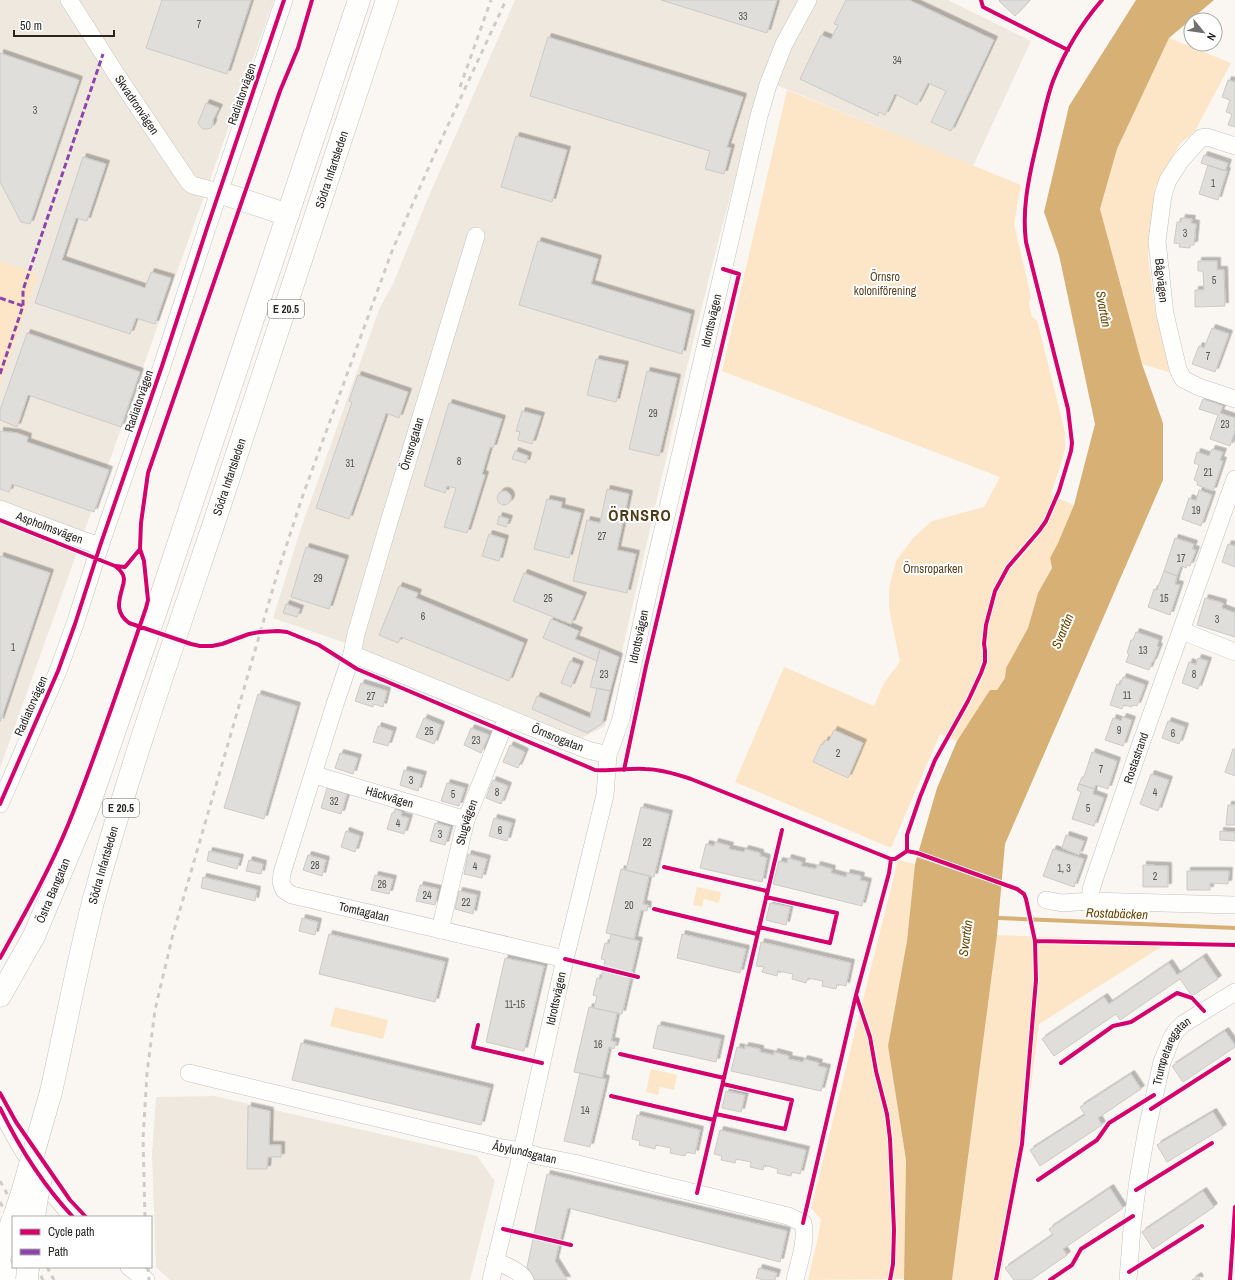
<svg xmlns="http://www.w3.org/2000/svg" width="1235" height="1280" font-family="'Archivo Narrow',sans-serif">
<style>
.built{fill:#efe8df}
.green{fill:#fce6c7}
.water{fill:#d6b074}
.pier{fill:#faf7f3}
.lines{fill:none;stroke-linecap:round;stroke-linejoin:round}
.stream{stroke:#d6b074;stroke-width:4}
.building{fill:#e0dedb;stroke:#cccac7;filter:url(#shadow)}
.minor-casing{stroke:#c4c2bf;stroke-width:18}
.major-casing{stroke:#c4c2bf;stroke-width:23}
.minor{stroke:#fefefd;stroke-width:17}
.major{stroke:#fefefd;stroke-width:22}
.rail{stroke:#ccccca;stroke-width:3;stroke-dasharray:5 5;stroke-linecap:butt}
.major-bridge-casing{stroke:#c4c2bf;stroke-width:23;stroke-linecap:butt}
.major-bridge{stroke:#fefefd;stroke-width:22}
.quiet{stroke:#8e44ad;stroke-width:3;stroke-dasharray:6 3;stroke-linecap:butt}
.cycleway-casing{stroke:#fff;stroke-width:6}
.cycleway{stroke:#d6006c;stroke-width:4}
.labels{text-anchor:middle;stroke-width:4;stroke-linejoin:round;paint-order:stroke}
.number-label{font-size:10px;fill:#575552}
.shield{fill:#fff;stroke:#696866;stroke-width:1}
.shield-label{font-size:11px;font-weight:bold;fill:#292724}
.street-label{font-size:12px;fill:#292724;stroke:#fff}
.park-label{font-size:12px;fill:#5c4422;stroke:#fff}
.water-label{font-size:13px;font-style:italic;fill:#674400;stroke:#fff}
.district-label{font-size:16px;font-weight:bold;letter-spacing:1px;fill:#513a17;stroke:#fff}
</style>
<defs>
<filter id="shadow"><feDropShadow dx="3.5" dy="-3.5" stdDeviation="0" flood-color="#0004"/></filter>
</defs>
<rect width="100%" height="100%" fill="#faf7f3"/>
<!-- built -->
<path class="built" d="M0 0H274L0 768Z
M515 0H948L1031 41 973 166 762 79 717 246 687 367 605 726 582 738 351 645 273 618 301 528 380 307 393 284 428 198Z
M214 1096 477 1156 495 1181 470 1280H170L156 1267 152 1155 156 1097Z"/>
<!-- green -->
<path class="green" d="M1169 38 1231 63 1195 131 1180 144 1155 188 1148 256 1156 317 1175 374 1142 364 1100 209 1117 149Z
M787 90 1021 185 1014 224 1031 297 1029 303 1032 317 1037 320 1065 432V450L1051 495 1074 505 1058 543 1050 558 1052 568 1038 593 1028 628 1006 668 1005 678 997 690 971 720 957 741 940 734 891 848 735 782 784 667 874 706 884 683 900 662 892 624 889 608V588L896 561 913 538 932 521 984 507 1000 477 722 371Z
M0 260 38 275 0 385Z
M898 860 915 864 907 941 888 1046 906 1160 904 1279 808 1280 818 1237 821 1219 811 1208Z
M697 887 721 892 719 903 704 899 702 907 693 905Z
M997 935 1169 942 1039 1024 1019 1177 1002 1269 1001 1280H952Z
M335 1007 388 1020 383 1039 330 1026Z
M651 1069 677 1075 674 1090 660 1087 658 1095 646 1092Z"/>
<!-- water -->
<path class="water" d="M1136 0H1214L1169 38 1117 149 1100 209 1142 364 1163 423V480L1005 844 997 935 952 1280H904L906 1160 888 1046 907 941 915 864 917 857 937 788 957 741 990 690H997L1005 678 1006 668 1028 628 1038 593 1052 568 1050 558 1058 543 1074 505 1095 424 1059 255 1044 212 1069 106Z"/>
<!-- pier -->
<path class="pier" d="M919 851 1004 881 1003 887 917 857Z"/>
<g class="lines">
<!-- stream -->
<path class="stream" d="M999 918 1235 928"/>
</g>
<!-- building -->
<path class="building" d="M162 0H251L227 74 146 48Z
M661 0H777L767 33Z
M846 0H909L994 40 951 131 931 122 946 91 928 83 917 105 895 94 885 115 879 112 878 116 800 79 821 35 831 39 838 25 834 24Z
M1000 0H1030L1015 16 999 1Z
M548 37 743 97 727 147 731 148 724 174 705 169 710 151 530 96Z
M0 53 79 80 30 224 21 222 0 182Z
M1228 80 1235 82V127L1228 125 1232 114 1226 112 1230 100 1222 97Z
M206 103 219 108 213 120V124L211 128 207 129H203L200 126 198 123Z
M516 136 567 150 552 202 501 187Z
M1204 155 1228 163 1225 171 1201 163Z
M83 157 106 164 87 221 76 218 62 260 145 288 151 272 171 278 155 324 136 318 130 334 35 303Z
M1208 165 1227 171 1218 200 1199 194Z
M1182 218 1192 219 1191 223 1196 224 1194 245H1190V248L1179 247 1180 244 1174 243 1177 222H1181Z
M538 241 598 259 591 284 691 314 682 354 519 305Z
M1198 261H1217V270H1224L1225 306 1195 307V290H1204L1203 271H1198Z
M1212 328 1229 334 1215 372 1192 364 1199 346 1204 348Z
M27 333 140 372 121 427 28 395 17 427 0 420V410Z
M596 359 625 365 616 402 587 395Z
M647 371 677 378 659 456 629 449Z
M358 375 408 392 399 418 386 413 349 519 316 508 352 402 349 401Z
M1203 399 1223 406 1220 413 1235 418V430L1230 446 1210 439 1218 415 1199 409Z
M449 403 502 419 493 448 490 447 482 474 485 475 467 533 444 527 456 488 447 486 445 493 424 486Z
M522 411 541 416 532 444 518 440 520 432 516 431Z
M0 431 17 433 28 437 27 442 109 470 94 512 12 484 9 492 0 489Z
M1212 449 1223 452 1220 460 1223 461 1213 491 1197 485 1198 482 1194 480 1199 465 1194 463 1197 452 1209 456Z
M515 451 528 456 526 463 512 459Z
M607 489 629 494 617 550 636 554 627 593 573 581 587 520 600 523Z
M1199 490 1212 495 1201 526 1182 519 1189 498 1196 501Z
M497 498a7 7 0 1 1 14 0a7 7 0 1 1-14 0Z
M547 499 562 502 561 508 581 513 569 558 534 549Z
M499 516 509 519 506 527 497 524Z
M489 534 505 539 499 561 482 556Z
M1175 538 1194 544 1192 549 1196 550 1190 566 1187 565 1186 568 1181 566 1177 576 1164 571Z
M1228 544 1235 546V567L1222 562Z
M306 547 345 559 329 609 291 597Z
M0 556 50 573 0 722Z
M1164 571 1177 576 1175 584 1180 585 1170 615 1148 607 1154 589 1157 590Z
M524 573 583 596 571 624 513 601Z
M399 586 418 593 416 598 524 643 509 681 401 637 398 643 379 635Z
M1205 598 1223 603 1222 608 1235 613V637L1197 625Z
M286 604 300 609 297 617 283 613Z
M551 619 579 631 575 639 600 649 597 661 543 638Z
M1136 632 1159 640 1157 646 1159 647 1153 662H1152L1149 670 1126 662 1129 654 1127 653 1131 640H1133Z
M600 649 619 657 610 691 590 687Z
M1198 658 1208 661 1198 689 1182 683 1189 662 1196 665Z
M570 661 580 665 571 687 561 683Z
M1123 677 1145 685 1137 706 1133 705 1132 707 1124 705 1122 709 1110 705 1117 684 1120 685Z
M361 683 387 691 383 707 374 704 373 707 355 701Z
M597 688 610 691 602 724 587 733 532 709 537 696 590 718Z
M258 694 297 706 264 819 224 808Z
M1123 717 1132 720 1123 746 1105 740 1113 718 1121 721Z
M424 718 441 725 434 744 416 737Z
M1168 721 1185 727 1179 744 1162 738Z
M378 726 393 731 388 746 373 742Z
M471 728 489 735 481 753 464 745Z
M834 730 863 743 848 778 813 762 821 744 823 745 825 740 829 741Z
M510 745 525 752 518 768 503 762Z
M1233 749 1235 750V776L1225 772Z
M1092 752 1117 761 1108 789 1096 785 1094 789 1079 784 1082 777H1084Z
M340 753 358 758 353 774 335 768Z
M404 770 423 775 418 791 400 785Z
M1151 774 1169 780 1158 811 1140 804Z
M493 780 508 786 501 804 486 798Z
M447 783 465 788 459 806 441 801Z
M1079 784 1094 789 1093 794 1104 798 1094 826 1072 819 1081 792 1077 790Z
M327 788 347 794 341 814 321 808Z
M1228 805H1235V825H1226Z
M641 807 669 814 654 877 626 870Z
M395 809 402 812 401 816 409 818 404 834 387 829 392 813H394Z
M494 818 512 823 507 841 489 836Z
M435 823 450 827 445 845 430 841Z
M346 831 360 836 355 852 341 847Z
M1220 831 1235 832V841L1220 840Z
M1066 835 1084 841 1079 855 1062 848Z
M715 842 730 846 729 849 744 852 745 849 760 853V856L767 858 762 882 700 868 706 844 714 846Z
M1053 849 1084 859 1074 887 1043 876Z
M209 851 240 858 237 869 207 861Z
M468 854 487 859 482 878 464 874Z
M308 855 326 860 322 876 303 870Z
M788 858 802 862 801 866 816 869 817 865 832 869 831 873 846 877 847 873 861 876 860 880 868 882 862 906 773 884 779 861 787 863Z
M249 860 263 864 261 874 246 871Z
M1143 865 1168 866V887H1143Z
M621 869 649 876 643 904 648 905 647 911 641 910 634 939 606 933Z
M1187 871H1229L1228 884 1210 883V890H1187Z
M375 875 393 879 389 894 371 890Z
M203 877 257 890 255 901 201 888Z
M420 885 438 889 435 905 416 901Z
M459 891 477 895 473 914 455 909Z
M770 903 790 907 786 925 766 920Z
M302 918 318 922 315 935 299 931Z
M329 934 445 962 435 1002 319 974Z
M611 934 639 941 622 1014 594 1008 597 996 593 995 597 978 601 979 605 960 601 959 605 943 609 944Z
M682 934 746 949 740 973 677 958Z
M761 942 851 963 846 986 837 984 836 989 822 986 823 981 808 978 806 983 792 979 793 974 778 971 777 976 762 972 764 967 756 966Z
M1203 957 1218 979 1192 996 1180 979 1120 1020 1116 1014 1054 1056 1042 1039 1104 997 1109 1004 1169 963 1177 975Z
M505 958 544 966 524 1051 486 1042Z
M589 1007 617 1013 611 1041 616 1042 614 1049 609 1047 602 1078 574 1072Z
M658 1025 721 1039 716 1062 653 1048Z
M1225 1031 1235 1045V1047L1183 1082 1172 1066Z
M301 1043 490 1088 481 1125 292 1080Z
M745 1046 760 1049V1052L774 1055V1052L789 1056 788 1059 803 1062 804 1059 819 1063 818 1066 827 1068 821 1091 731 1071 737 1047 745 1049Z
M580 1073 606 1079 590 1147 564 1141Z
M1131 1074 1141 1089 1098 1118 1102 1125 1040 1166 1030 1150 1085 1115 1080 1107Z
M726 1091 745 1095 741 1112 722 1108Z
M248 1106 270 1111 269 1145H281V1157H268L267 1169H247Z
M1213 1112 1223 1128 1167 1162 1157 1145Z
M637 1115 700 1130 695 1154 687 1152 685 1156 670 1153 671 1148 656 1145 655 1149 639 1145 640 1141 632 1139Z
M720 1130 806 1150 800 1174 792 1172 791 1176 777 1173 778 1169 764 1165 763 1170 750 1167 751 1162 736 1159 735 1163 721 1160 722 1156 714 1154Z
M547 1174 787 1231 780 1262 568 1208 555 1261 567 1280H535L527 1267Z
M1110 1188 1123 1208 1063 1249 1067 1255 1031 1280H1014L1005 1268 1053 1235 1049 1229Z
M1203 1191 1214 1207 1153 1249 1142 1232Z
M759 1268 777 1273 775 1280H764L756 1278Z
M1198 1276 1200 1280H1192Z"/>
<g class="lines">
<!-- minor casing -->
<g class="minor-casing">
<g id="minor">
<path id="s1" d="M69 0 118 77 188 181 192 185 219 192"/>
<path id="s2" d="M1235 146 1207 137 1201 138 1181 160 1168 180 1163 195 1157 241 1165 314 1178 369 1183 379 1199 387 1235 399"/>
<path id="s3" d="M476 236 389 522 356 634 352 654 335 704 282 873 281 882 284 890 292 895 565 959"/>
<path d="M1235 479 1139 749 1095 877 1091 890 1090 901 1235 905"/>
<path id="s4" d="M0 509 71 536 100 546"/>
<path d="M1182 631 1235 652"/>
<path id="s5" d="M352 654 567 742 588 750 608 755"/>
<path id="s6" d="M314 774 325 778 466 820"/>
<path d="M0 804 58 671 75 624 100 546 162 366 207 228 284 0"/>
<path d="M1046 900 1062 903 1090 901"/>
<path id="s7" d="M440 930 466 820 507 718"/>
<path id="s8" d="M189 1073 502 1148 522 1151 538 1156 574 1163 788 1216 803 1223C807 1242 799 1262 795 1280"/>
<path d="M0 1108C19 1147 43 1185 73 1217"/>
<path d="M495 1261C506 1266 519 1270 525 1280"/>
<path d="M129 1267 146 1280"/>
<path id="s9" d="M491 1280 522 1151 565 959 605 795 608 755 621 719 648 594 759 116 768 85 784 44 808 0"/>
<path id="s10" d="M1128 1280 1132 1228 1138 1180 1147 1129 1162 1062 1167 1050 1171 1039 1176 1031 1183 1024 1235 992"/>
</g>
</g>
<!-- major casing -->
<g class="major-casing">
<g id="major">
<path d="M219 192 288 215"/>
<path id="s11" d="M0 996 34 936 88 808 156 611 359 0"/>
<path id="s12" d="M51 1092C65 1029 77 965 93 902 127 776 170 653 212 529 271 353 330 177 387 0"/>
<path d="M0 1265 10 1280"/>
</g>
</g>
<!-- minor -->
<use href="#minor" class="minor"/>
<!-- major -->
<use href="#major" class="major"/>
<!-- rail -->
<path class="rail" d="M460 87 491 0
M0 1181 20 1217
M0 1202 13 1225
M145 1217 143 1139 147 1073 155 1010 173 934 278 571 303 495 392 251 431 162 506 0
M0 1230 13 1252
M22 1267 29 1280
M36 1267 43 1280
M47 1267 54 1280
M148 1267 149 1280"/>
<!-- major-bridge casing -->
<g class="major-bridge-casing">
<path id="major-bridge" d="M14 1217 22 1193 51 1092
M34 1217 37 1197 43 1169
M0 1256 13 1219
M27 1280 28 1267"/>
</g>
<!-- major-bridge -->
<use href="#major-bridge" class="major-bridge"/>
<!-- quiet -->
<path class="quiet" d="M0 298 23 306
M0 374 23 306V290L103 54"/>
<!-- cycleway casing -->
<g class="cycleway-casing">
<path id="cycleway" d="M981 0 983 7 1068 50
M0 520 115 566 125 567 140 549
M115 566C119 569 124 574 124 579 124 582 123 586 122 589 118 603 116 613 129 623L191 644 200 646H212L222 644 249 634 260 632 278 631 287 632 319 645 357 669 595 770C612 771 629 768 645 769 660 769 676 774 691 779L891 859H895L907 851 917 853 1017 889 1024 894 1026 899 1035 941 1036 980 1022 1144 996 1280
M624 770 646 666 739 274 723 269
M0 804 58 671 75 624 100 546 162 366 207 228 284 0
M907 851V835L920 797 935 760 968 701 981 673 985 662V650L984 644 986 625 995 591 1008 567 1039 531 1046 521 1059 491 1071 451 1072 443 1068 409 1026 242C1022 211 1028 181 1035 151 1041 128 1045 103 1053 81 1065 51 1081 24 1102 0
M664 867 767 891
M654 909 757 934
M759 927 830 943 837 913 766 897
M1035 941 1235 945
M0 958C24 915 49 871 68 825 97 754 121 680 146 608L148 600 144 561 140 549 141 523 148 473 280 91 298 48 312 0
M565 959 638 977
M856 995 870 1037 876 1071 887 1114 890 1139 894 1230 893 1264 890 1280
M478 1025 473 1047 542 1063
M620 1054 724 1078
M1061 1063 1113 1026 1131 1022 1177 993 1192 998 1204 1011
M0 1093 16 1122 70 1200 86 1217
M611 1096 714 1120
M0 1108C19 1147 43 1185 73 1217
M1151 1109 1229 1059
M716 1114 785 1129 792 1100 723 1084
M1038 1180 1097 1140 1109 1123 1154 1095
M1136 1190 1212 1143
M697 1193 782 830
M803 1223 856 995 889 873 891 859
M503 1229 571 1245
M1129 1272 1202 1226
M1050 1280 1072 1265 1081 1249 1133 1216
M1230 1280 1235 1207"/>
</g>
<!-- cycleway -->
<use href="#cycleway" class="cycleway"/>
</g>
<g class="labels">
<!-- number labels -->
<g class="number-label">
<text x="743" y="20">33</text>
<text x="199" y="28">7</text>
<text x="897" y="64">34</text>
<text x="35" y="114">3</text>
<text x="1213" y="187">1</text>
<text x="1185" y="237">3</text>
<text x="1214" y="284">5</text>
<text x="1208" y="360">7</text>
<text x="653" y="417">29</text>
<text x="1225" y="428">23</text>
<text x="459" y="465">8</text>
<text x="350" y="467">31</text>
<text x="1208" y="476">21</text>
<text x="1196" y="514">19</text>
<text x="602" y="540">27</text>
<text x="1181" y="562">17</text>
<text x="318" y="582">29</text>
<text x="548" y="602">25</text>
<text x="1164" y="602">15</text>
<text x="423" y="620">6</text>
<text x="1217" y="623">3</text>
<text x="13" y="651">1</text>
<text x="1143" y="654">13</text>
<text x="604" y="678">23</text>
<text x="1194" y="678">8</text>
<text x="1127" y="699">11</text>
<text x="371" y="700">27</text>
<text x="1119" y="734">9</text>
<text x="429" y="735">25</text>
<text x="1173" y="737">6</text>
<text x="476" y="744">23</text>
<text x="838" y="757">2</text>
<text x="1101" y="773">7</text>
<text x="411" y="784">3</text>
<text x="497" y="796">8</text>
<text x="1155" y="796">4</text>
<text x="453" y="798">5</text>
<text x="334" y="805">32</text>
<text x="1088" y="812">5</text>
<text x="398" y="827">4</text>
<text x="500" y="834">6</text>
<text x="440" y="838">3</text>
<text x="647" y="846">22</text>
<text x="315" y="869">28</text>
<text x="475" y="870">4</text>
<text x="1064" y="872">1, 3</text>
<text x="1155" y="880">2</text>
<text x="382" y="888">26</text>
<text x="427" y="899">24</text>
<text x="466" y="906">22</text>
<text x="629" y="909">20</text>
<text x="515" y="1008">11-15</text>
<text x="598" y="1048">16</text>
<text x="585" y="1114">14</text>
</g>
<!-- shield labels -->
<g class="shield">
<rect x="268" y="300" width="36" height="18" rx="3"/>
<rect x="103" y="799" width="36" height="18" rx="3"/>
</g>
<g class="shield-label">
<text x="286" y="313">E 20.5</text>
<text x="121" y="812">E 20.5</text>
</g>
<!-- street labels -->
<g class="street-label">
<text transform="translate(242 94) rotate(-71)" y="4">Radiatorvägen</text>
<text dy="4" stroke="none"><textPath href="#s1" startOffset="125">Skvadronvägen</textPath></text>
<text dy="4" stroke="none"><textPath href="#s12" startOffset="965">Södra Infartsleden</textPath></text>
<text dy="4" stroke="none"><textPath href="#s2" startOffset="191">Bågvägen</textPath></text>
<text dy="4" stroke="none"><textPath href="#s9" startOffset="985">Idrottsvägen</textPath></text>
<text transform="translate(139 401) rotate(-71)" y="4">Radiatorvägen</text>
<text transform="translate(412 444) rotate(-73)" y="4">Örnsrogatan</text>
<text dy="4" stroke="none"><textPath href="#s12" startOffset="641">Södra Infartsleden</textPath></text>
<text dy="4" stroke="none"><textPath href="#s4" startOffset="53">Aspholmsvägen</textPath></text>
<text dy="4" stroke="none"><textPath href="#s9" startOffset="661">Idrottsvägen</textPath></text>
<text transform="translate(31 706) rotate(-66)" y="4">Radiatorvägen</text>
<text dy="4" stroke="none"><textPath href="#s5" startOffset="222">Örnsrogatan</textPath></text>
<text transform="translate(1136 758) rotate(-71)" y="4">Rostastrand</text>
<text dy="4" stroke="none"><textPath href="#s6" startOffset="79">Häckvägen</textPath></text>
<text dy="4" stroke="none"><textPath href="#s7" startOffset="111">Stugvägen</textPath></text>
<text dy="4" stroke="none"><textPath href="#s12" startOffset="233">Södra Infartsleden</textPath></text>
<text dy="4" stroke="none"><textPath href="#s11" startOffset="118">Östra Bangatan</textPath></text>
<text dy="4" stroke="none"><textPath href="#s3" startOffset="767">Tomtagatan</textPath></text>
<text dy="4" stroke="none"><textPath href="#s9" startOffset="289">Idrottsvägen</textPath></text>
<text dy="4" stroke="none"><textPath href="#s10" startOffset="235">Trumpetaregatan</textPath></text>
<text dy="4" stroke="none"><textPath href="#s8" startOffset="345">Åbylundsgatan</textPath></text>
</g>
<!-- park labels -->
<g class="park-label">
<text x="885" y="281">Örnsro<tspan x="885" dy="14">koloniförening</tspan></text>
<text x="933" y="573">Örnsroparken</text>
</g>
<!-- water labels -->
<g class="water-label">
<text transform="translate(1104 309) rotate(80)" y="5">Svartån</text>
<text transform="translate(1062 631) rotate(-67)" y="5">Svartån</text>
<text transform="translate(1117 913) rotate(2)" y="5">Rostabäcken</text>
<text transform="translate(965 938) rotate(-82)" y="5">Svartån</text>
</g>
<!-- district labels -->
<g class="district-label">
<text x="640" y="521">ÖRNSRO</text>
</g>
</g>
<!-- legend -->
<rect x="12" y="1216" width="140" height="52" fill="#ffffff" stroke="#a9a9a7"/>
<rect x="20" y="1229" width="20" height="6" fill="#d6006c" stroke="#a9a9a7"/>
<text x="48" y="1236" font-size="12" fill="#292724">Cycle path</text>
<rect x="20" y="1249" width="20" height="6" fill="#8e44ad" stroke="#a9a9a7"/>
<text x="48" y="1256" font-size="12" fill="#292724">Path</text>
<!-- north arrow -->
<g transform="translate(1203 32) rotate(119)"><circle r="19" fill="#ffffff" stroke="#a9a9a7"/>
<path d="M0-3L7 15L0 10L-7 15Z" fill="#72706c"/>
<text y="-6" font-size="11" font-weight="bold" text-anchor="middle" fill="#292724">N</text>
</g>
<!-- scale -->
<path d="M14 30v6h100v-6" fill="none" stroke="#292724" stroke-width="2"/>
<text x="20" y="30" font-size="12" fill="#292724" stroke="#ffffff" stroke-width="3" paint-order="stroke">50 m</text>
</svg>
